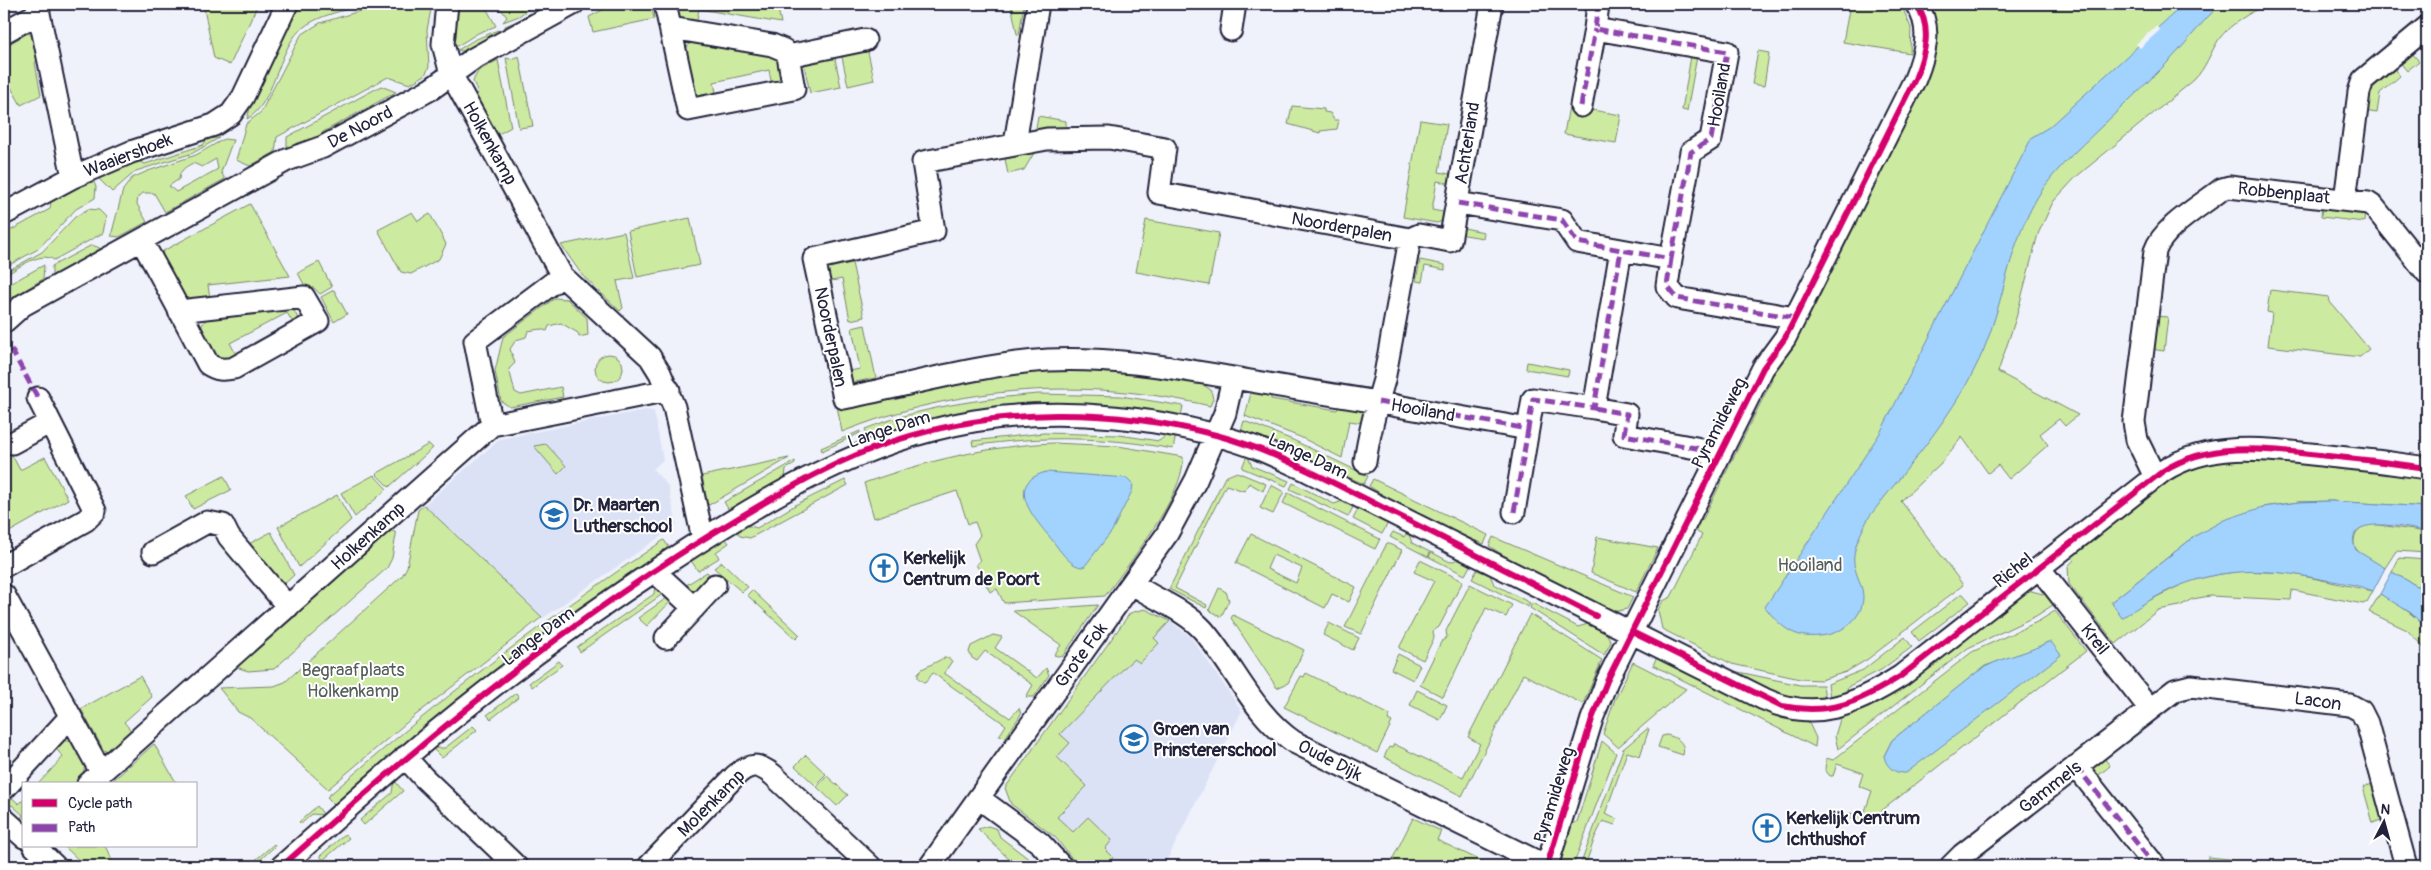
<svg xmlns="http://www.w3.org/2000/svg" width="2431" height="870" font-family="Pangolin,sans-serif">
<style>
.built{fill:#dce2f6}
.green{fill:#cdeaa1;stroke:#78866e;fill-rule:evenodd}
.water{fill:#a2d3ff;stroke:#6f8cb1}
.pier{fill:#eff2fb}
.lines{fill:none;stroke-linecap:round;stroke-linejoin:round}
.minor-casing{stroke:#22223b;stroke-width:25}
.minor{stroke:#fff;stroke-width:21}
.quiet{stroke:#8e44ad;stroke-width:5;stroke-dasharray:10 5;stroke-linecap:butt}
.cycleway-casing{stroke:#fff;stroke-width:9}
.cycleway{stroke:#d6006c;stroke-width:6}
.labels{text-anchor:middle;stroke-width:4;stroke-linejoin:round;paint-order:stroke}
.street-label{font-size:18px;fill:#22223b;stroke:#fff}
.poi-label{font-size:18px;font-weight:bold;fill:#22223b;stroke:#fff;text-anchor:start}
.park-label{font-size:18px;fill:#555e5a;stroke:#fff}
</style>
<rect width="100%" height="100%" fill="#eff2fb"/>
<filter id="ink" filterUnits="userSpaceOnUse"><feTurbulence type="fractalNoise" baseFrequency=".02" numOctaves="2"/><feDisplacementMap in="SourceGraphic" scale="10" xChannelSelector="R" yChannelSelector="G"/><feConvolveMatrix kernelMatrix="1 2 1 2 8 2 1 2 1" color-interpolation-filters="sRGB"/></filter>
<g filter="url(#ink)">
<!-- built -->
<path class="built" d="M645 410 654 411 663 460 653 469 668 486 677 525 543 618 424 505 500 439Z
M1145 609 1170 621 1191 637 1242 711 1164 866H1078L1055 837 1011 804 1005 788 1130 613Z"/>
<!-- green -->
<path class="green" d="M203 4H252L257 6 230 65 214 58Z
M303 4H369C347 10 318 14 300 30 277 52 275 103 247 119L250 108 288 26Z
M383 4H432L427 30 429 67 425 75 410 84 388 77 277 137 275 152 250 166 236 160 246 124 261 112 301 35 320 23Z
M457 4H484L496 26 478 33 454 48 452 20Z
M497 4H535L519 16 503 22 507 17Z
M543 4H556L507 30 505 26 522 19Z
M614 4H651L654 19 593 32 589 17Z
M673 4H777L781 23 699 9 696 25 680 21Z
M1011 4H1024L1019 35 1017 34Z
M1850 4H1901L1911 28 1910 53 1843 42Z
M1926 4H2267C2250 13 2231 23 2219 39 2210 53 2206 68 2194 80L2076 177 2053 202 2038 234 2016 318 1998 372 2078 415 2065 426 2059 419 2040 434 2048 445 2009 479 1998 465 1988 473 1962 437 1941 463 1901 501 1963 585 1868 659 1846 672 1821 680 1800 679 1732 664 1662 629 1658 610 1663 601 1671 597 1702 535 1697 532 1695 522 1703 519 1772 380 1770 373 1897 130Z
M498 30 500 34 466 52 458 50 474 40Z
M28 33 35 38 39 57 35 63 41 95 21 105 4 75V47Z
M692 41 769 52 779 57 782 75 772 86 769 70 714 82 717 98H703L695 93 684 51Z
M867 47 874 80 848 86 841 52Z
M1758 51 1769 53 1764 86 1752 84Z
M2410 51 2419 61 2407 71 2398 60Z
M834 54 841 87 810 93 803 60Z
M519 56 533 126 519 128 506 58 511 59Z
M1691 56H1697L1687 111 1682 110Z
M498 60 511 127 495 136 474 96 478 93 473 81 478 71Z
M2391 65 2400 76 2380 93 2377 113 2364 111 2367 89Z
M381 86 396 92 323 132 321 139 287 152V137Z
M1292 106 1324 109V112L1330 113 1334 120H1339L1337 129 1320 131V133L1288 124Z
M1569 106 1621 115 1616 143 1564 134Z
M1038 116 1066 121V131L1035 133Z
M1420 120 1447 124 1439 172 1455 175 1453 184 1437 181 1432 210 1448 213 1445 220 1437 223 1403 217Z
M208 138H219L193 153 136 171 112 192 98 178 138 161 145 164 203 145Z
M224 139 233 140 221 172 225 179 165 212 154 193H143L138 197 137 204 147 222 119 237 111 236 123 190 132 178 148 171 196 155ZM216 159 218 169 176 192 169 186 179 179C180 170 185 167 193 163L202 167Z
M1034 153 1024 170 1008 174 1005 159Z
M93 180 96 187 95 198 76 209 38 249 4 268V234L50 209 51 201Z
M250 204 290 276 208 285 210 299 190 300 184 298 161 261 163 251Z
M2322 204 2365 210 2364 222 2321 217Z
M88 209 99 210 106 217 103 233 54 260C40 250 17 269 4 276V273L42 252 75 217Z
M412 212 418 221 430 214 446 244 439 259 411 274 401 272 378 230Z
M1465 215 1464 228 1484 232 1483 238 1459 234Z
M690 218 700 265 637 277 628 231Z
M1146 220 1219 233 1209 285 1136 272Z
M624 232 634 278 617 281 623 308 620 311 582 275 561 245Z
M92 245 107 251 52 281V266Z
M1420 260 1445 265V270L1425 266 1422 282 1416 281Z
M319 262 332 287 320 294 314 288H306L298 273Z
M852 263 864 317 850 320 842 279 826 282 828 268Z
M44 265 43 279 4 303V287Z
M334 290 347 314 334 322 321 297Z
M2270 290 2329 297 2330 302 2369 349 2360 357 2268 346 2272 313 2267 312Z
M555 298 567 299 587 318 588 335 579 337 578 333 561 323 549 326 547 331 540 329 528 331 526 337 516 340 510 349 515 363 509 369 515 392 521 395 561 387 563 397 510 407 501 401 495 371 503 337Z
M293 309 299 320 294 324 287 313 230 343 237 356C211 365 209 348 200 328L207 318Z
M2155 316 2168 317 2164 351 2151 349Z
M865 325 876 378 850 383 844 372 860 369 852 328Z
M595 368a14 14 0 1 1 28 0a14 14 0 1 1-28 0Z
M1527 362 1569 370 1568 376 1526 369Z
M1067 366 1206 380 1205 386 1211 390 1213 399 1210 406C1087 377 959 385 842 432L837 406 993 375Z
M1252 389 1271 392V399L1337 410 1339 405 1365 409 1364 423 1349 421 1342 458 1300 437 1245 416Z
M1038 394 1121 396 1183 406 1181 416 1122 408 909 426 869 439 865 429C921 407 979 399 1038 394Z
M1244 421 1293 440 1368 476 1364 484 1244 432 1241 431Z
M860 431V433L822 451 821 448Z
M1044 433 1119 435 1159 441 1168 434 1176 435 1173 449C1107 437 1041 435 973 446L972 441Z
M4 440 20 470 45 457 68 499 4 535Z
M1053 443 1118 446 1183 457C1186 493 1127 566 1105 596L1004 603 997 589 990 592 976 564 980 561 974 544 980 535 975 522 968 524 957 491 874 518 864 483C926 461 987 446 1053 443Z
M429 444 433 448 389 487 376 474Z
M546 444 566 466 558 474 534 446Z
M1247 455 1252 466 1289 481 1286 486 1242 468Z
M789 458 709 505 707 503 702 476Z
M2235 459 2282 461 2427 478V507L2331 501 2299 502 2263 507 2195 536 2111 602 2140 605 2187 582 2214 575 2242 571 2289 573 2373 591 2367 602 2363 604 2292 590 2291 600 2210 596 2192 599 2180 606 2158 610 2116 644 2069 584 2068 566 2074 560 2071 556 2174 477 2209 463Z
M795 461V464L786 469 785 479 730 512 724 502Z
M1237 472 1266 484 1263 491 1249 483 1244 491 1226 485 1175 588 1207 605 1206 608 1169 589 1225 477Z
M374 475 387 489 355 517 341 493Z
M224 476 231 490 193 509 186 496Z
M1373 479 1488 535 1484 544 1456 533 1400 506 1369 486Z
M845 480 848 485 750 538 740 536 737 531 746 525 757 528 797 504Z
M1293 483 1334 504 1343 501 1353 507 1348 517 1290 489Z
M1271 485 1284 492 1273 514 1260 508Z
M1288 493 1380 539 1375 549 1283 503Z
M337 495 351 520 299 567 278 527Z
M424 505 542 617 412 718 328 789 250 718 238 712 219 688 274 686 285 682 402 576 407 567 418 510Z
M1358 509 1389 521 1382 534 1353 519Z
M2372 524 2427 532V553L2396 551 2385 568 2360 554 2354 546C2353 532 2359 526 2372 524Z
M389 530 395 532 396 535 392 558 387 568 274 669 248 671 239 668 238 664Z
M1408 531 1412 543 1430 552 1428 557 1390 537 1393 532 1404 537Z
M271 532 294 575 281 587 245 546Z
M1251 534 1356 587 1349 602 1332 594 1325 608 1236 563ZM1273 555 1302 568 1296 583 1267 569Z
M1493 537 1633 597 1627 609 1613 612 1604 608 1517 564 1489 546Z
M1597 537 1658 548 1636 592 1591 573Z
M725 538 729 543 716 552 719 558 698 571 690 559Z
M664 540 670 549 409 742 335 805 327 797C434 704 546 618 664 540Z
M1387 543 1402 550 1361 634 1345 627Z
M1431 552 1450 562 1459 559 1470 566 1465 575 1429 557Z
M2399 558 2427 560V588L2417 586 2392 572Z
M1420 560 1463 581 1439 627 1433 631 1434 638 1423 660 1399 648 1434 581 1414 572Z
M722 562 748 587 742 592 714 568Z
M1477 570 1490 575 1494 584 1530 603 1528 607 1472 579Z
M707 572 713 578 695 592 683 587Z
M655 583 667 591 580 652 577 647 654 594Z
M1470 584 1512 605 1506 617 1486 608 1443 697 1420 685 1441 642 1447 637 1446 631Z
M1219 588 1226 592 1229 600 1221 617 1209 610Z
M752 590 800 635 796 639 747 595Z
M2028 590 2050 596 2056 603 2036 616 1968 648 1838 749 1835 736 1841 716Z
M1961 594H1963L1970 602 1919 641 1912 632Z
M2380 594 2393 600 2424 624 2427 629V651L2407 630 2369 612Z
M671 595V601L647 626 638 618Z
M1532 603 1578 627 1591 623 1606 632 1611 642 1604 655 1530 608Z
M1098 605 1062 657 1054 655 1061 645 1013 611Z
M1145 609 1170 621 1154 638 1159 643 1140 663 1134 659 1127 665 1060 734 1070 743 1057 757 1087 786 1057 817 1073 832 1088 817 1112 840 1105 849 1113 857 1111 860 1117 866H1078L1055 837 1011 804 1005 788 1130 613Z
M2055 611 2086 651 1862 826 1849 817 1850 813 1863 817 1872 791 1859 786 1863 773 1837 764 1833 776H1830L1825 770 1826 758 1833 760 1972 652 2039 621ZM2048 642 1884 756 1892 740 1985 666 2032 650Z
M1530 614 1602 660 1583 704 1523 674 1462 796 1384 757 1389 747 1392 748 1394 744 1463 777 1480 744 1468 737Z
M1233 615 1304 650 1288 683 1277 688 1231 618Z
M1329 623 1359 638 1353 650 1323 635Z
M993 635 1002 637 995 648 1037 678 1046 668 1049 675 1034 697H1026L1033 685 985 651 977 661 972 658 969 652 971 646Z
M1905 637 1912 647 1881 670 1849 686 1843 695 1830 698 1828 684 1863 670Z
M1398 654 1420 665 1413 680 1391 669Z
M1658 655 1807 719 1816 738 1815 747 1653 665Z
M944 658H948L952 661 944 673 1010 718 1019 708 1021 714 1006 737 999 736 1006 725 933 673 925 683 918 678V673L922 669Z
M559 661 562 665 532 687 529 683Z
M1633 662 1686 689 1618 747 1603 734 1615 699Z
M1729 670 1800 685H1823L1825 699C1786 701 1763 687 1729 670Z
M1306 673 1390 715 1388 720 1392 722 1377 753 1284 707 1301 676 1304 677Z
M140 676 152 697 124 722 133 733 112 750 104 751 81 709Z
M1417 690 1447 705 1440 720 1410 705Z
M516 693 519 697 491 719 487 715Z
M473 726 477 730 442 758 432 748H445Z
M1647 729H1649L1640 756 1627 752 1605 814 1617 819 1615 825 1603 821 1595 837 1585 866H1580L1623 749Z
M1667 735C1678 738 1686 743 1683 755L1658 747 1662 736Z
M61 740 73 742C83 761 92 767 74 784H38L63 757 54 746Z
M1602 741 1616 753 1573 866H1560L1569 825 1577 822Z
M154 744 177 784H109Z
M806 755 826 774 815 785 795 766Z
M2102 755 2110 766 2094 779 2092 766Z
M827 776 848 795 837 806 817 787Z
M394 780 403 791 364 825 360 820 392 793Z
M2376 783 2386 818 2373 823 2363 787Z
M8 794 19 804 24 799V821L20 820 23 815 12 805 7 810 4 801Z
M317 806 324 815 312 814 301 824 299 822Z
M1413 818 1441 831 1437 840 1492 866H1389Z
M988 826 997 829 1000 837 1038 866H1016L978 829Z
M345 834 349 838 323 860 320 856Z
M274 844 275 846 260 860V866H255L252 863Z
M64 846H105L115 866H85Z
M2208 857 2230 859 2229 866 2207 862Z"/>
<!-- water -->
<path class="water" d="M2184 4H2221C2201 22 2186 44 2167 63 2146 84 2124 105 2102 126 2076 151 2047 176 2031 209 2008 253 2003 303 1984 349 1957 412 1910 464 1869 517 1862 531 1852 548 1854 564 1856 576 1863 586 1863 597 1863 620 1839 635 1819 636 1793 639 1780 626 1765 607L1880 433 2032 137 2049 127Z
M1046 472 1127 478 1133 484 1132 491 1112 531 1084 567C1069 568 1057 545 1048 535 1032 516 1005 483 1046 472Z
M2331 501 2427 507V532C2410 528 2339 511 2356 550L2385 568 2373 591C2356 584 2337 582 2320 579 2241 563 2189 571 2122 618L2111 602 2195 536 2224 520 2263 507 2299 502Z
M2392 572 2417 586 2427 588V629L2411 613 2380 594Z
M2048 642H2051L2061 655 1906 773C1895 774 1886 767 1884 756L1892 740 1977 672C1998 657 2025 655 2048 642Z"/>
<!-- pier -->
<path class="pier" d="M2156 26 2160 30 2140 48 2136 44Z"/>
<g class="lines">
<!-- minor casing -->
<g class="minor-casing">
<path id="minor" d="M37 4 73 177 131 152 214 125 231 114 243 97 287 4
M447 4 443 44 451 74 562 276 650 357 660 373 674 407 703 539
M665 4 688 110 794 89 788 56 865 40
M671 28 772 45 784 50 788 56
M1231 30 1235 4
M4 32 39 13
M1581 106 1595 29
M1015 143 1038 4
M2345 200 2359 92 2363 80 2427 27
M1458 203 1562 220 1577 242 1671 259 1691 152 1711 139 1727 52 1595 29 1598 4
M4 214 73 177
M1410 239 1419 235 1450 241 1492 4
M142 242C165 282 186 323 208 364 217 370 223 370 234 368L318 321 304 297 179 311
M1671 259 1667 286 1677 298 1795 318
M4 322 23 305 287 160 323 147 431 89 473 59 573 4
M1594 408 1627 414 1624 435 1696 448 1718 457
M492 425 475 341 562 276
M12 443 49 423
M1365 462C1369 434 1376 407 1384 380L1410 239 1159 193 1165 148 1109 138 1047 139 923 162 934 231 814 259 844 398C909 385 982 364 1048 360 1110 357 1168 367 1228 377 1278 386 1328 394 1378 402L1397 406 1528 429 1533 399 1594 408 1621 250
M2155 477 2137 440 2134 422 2155 251C2163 227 2202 205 2222 189L2229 187 2368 203 2374 207 2427 273
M1514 512 1528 429
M153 552 207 522 223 525 229 537 288 607
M4 566 86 520 95 511 38 398
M2040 569 2150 709
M654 571 694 608
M1133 584C1155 600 1184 609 1203 630 1235 667 1253 714 1294 742L1546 866
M4 595 101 772
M666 638 715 585
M405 757 423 777 516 866
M2076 766 2155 866
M88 784 492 425 669 390
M4 789 70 717
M980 799 1040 843 1061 866
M4 819 24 837
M34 846 55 866
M282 866C323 830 364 793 406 757 489 686 579 620 671 560 767 497 860 441 974 421 1063 406 1169 417 1254 447 1272 454 1290 463 1308 471L1764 699C1816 723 1857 704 1901 676L2163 471C2213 439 2273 450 2328 456 2361 459 2394 463 2427 468
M649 866 735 776C750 763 758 763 773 775L870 866
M930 866 1167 534 1196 480 1225 413 1233 378
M1547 866 1592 719 1607 681 1763 368 1785 338 1915 79C1925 54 1933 27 1916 4
M1951 866 1962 855 2175 690 2191 686 2350 705 2361 711 2367 723 2406 866"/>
</g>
<!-- minor -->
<use href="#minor" class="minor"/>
<!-- quiet -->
<path class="quiet" d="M1581 106 1595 29
M1458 203 1562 220 1577 242 1671 259 1691 152 1711 139 1727 52 1595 29 1598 4
M1671 259 1667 286 1677 298 1795 318
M11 349 38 398
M1378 402 1528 429 1533 399 1594 408 1621 250
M1594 408 1627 414 1624 435 1696 448 1718 457
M1514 512 1528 429
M2076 766 2155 866"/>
<!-- cycleway casing -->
<g class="cycleway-casing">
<path id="cycleway" d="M1632 632 1782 706C1831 716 1861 701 1901 676L2163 471C2213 439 2273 450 2328 456 2361 459 2394 463 2427 468
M282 866C424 740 571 617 735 520 787 489 839 458 897 440 1000 407 1112 408 1216 435 1269 449 1319 476 1368 500 1444 538 1520 577 1596 616
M1547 866 1592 719 1607 681 1763 368 1785 338 1915 79C1925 54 1933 27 1916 4"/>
</g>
<!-- cycleway -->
<use href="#cycleway" class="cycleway"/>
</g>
</g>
<!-- icons -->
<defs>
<g id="school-ring" transform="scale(1.4375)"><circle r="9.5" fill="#fff" stroke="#1f6fb2" stroke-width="1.5"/><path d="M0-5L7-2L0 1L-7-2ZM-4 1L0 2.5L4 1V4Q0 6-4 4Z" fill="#1f6fb2"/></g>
<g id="church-ring" transform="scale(1.4375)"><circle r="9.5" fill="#fff" stroke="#1f6fb2" stroke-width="1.5"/><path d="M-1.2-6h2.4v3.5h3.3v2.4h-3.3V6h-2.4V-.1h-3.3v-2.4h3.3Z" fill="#1f6fb2"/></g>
</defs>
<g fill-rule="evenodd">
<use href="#school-ring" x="554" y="515"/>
<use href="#church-ring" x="884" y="568"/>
<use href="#school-ring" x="1134" y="739"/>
<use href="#church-ring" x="1767" y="828"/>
</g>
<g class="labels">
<!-- street labels -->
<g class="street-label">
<text transform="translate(1719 95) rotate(-80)" y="6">Hooiland</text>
<text transform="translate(360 127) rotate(-28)" y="6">De Noord</text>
<text transform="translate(490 143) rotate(61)" y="6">Holkenkamp</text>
<text transform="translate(1467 143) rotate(-81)" y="6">Achterland</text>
<text transform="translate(128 155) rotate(-21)" y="6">Waaiershoek</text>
<text transform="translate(2284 193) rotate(6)" y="6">Robbenplaat</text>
<text transform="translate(1342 227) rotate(10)" y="6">Noorderpalen</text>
<text transform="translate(831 337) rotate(78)" y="6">Noorderpalen</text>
<text transform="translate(1423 410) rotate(10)" y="6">Hooiland</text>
<text transform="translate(1719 423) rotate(-63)" y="6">Pyramideweg</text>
<text transform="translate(889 429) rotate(-18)" y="6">Lange Dam</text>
<text transform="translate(1308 456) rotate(25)" y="6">Lange Dam</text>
<text transform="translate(368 536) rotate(-42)" y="6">Holkenkamp</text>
<text transform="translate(2013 570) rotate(-38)" y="6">Richel</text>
<text transform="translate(538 636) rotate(-37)" y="6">Lange Dam</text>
<text transform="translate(2095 639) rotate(52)" y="6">Kreil</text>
<text transform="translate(1081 655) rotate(-54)" y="6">Grote Fok</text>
<text transform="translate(2318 701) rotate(8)" y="6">Lacon</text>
<text transform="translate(1330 760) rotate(27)" y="6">Oude Dijk</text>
<text transform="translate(2050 787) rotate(-38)" y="6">Gammels</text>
<text transform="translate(1554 795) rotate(-73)" y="6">Pyramideweg</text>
<text transform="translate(711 803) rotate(-45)" y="6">Molenkamp</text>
</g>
<!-- poi labels -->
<g class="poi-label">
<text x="573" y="511">Dr. Maarten<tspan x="573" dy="21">Lutherschool</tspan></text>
<text x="903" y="564">Kerkelijk<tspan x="903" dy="21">Centrum de Poort</tspan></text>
<text x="1153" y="735">Groen van<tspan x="1153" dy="21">Prinstererschool</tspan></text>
<text x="1786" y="824">Kerkelijk Centrum<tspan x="1786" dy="21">Ichthushof</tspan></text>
</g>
<!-- park labels -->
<g class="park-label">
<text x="1810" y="571">Hooiland</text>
<text x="353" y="676">Begraafplaats<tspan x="353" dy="21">Holkenkamp</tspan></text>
</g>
</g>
<!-- margin -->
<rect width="2431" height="870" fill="none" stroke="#fff" stroke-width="20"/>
<rect x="10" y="10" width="2411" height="850" fill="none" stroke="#22223b" stroke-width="2" filter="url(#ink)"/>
<!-- legend -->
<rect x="22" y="782" width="175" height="65" fill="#ffffff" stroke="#a7a7b1"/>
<rect x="32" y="799" width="25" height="8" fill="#d6006c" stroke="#a7a7b1"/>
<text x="68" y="808" font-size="15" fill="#22223b">Cycle path</text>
<rect x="32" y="824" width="25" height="8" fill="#8e44ad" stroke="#a7a7b1"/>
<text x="68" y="832" font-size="15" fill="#22223b">Path</text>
<!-- north arrow -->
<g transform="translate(2384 822) rotate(6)" stroke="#ffffff" stroke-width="4" paint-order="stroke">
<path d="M0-4L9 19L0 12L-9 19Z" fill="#22223b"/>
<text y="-8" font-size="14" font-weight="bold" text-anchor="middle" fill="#22223b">N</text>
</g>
</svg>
